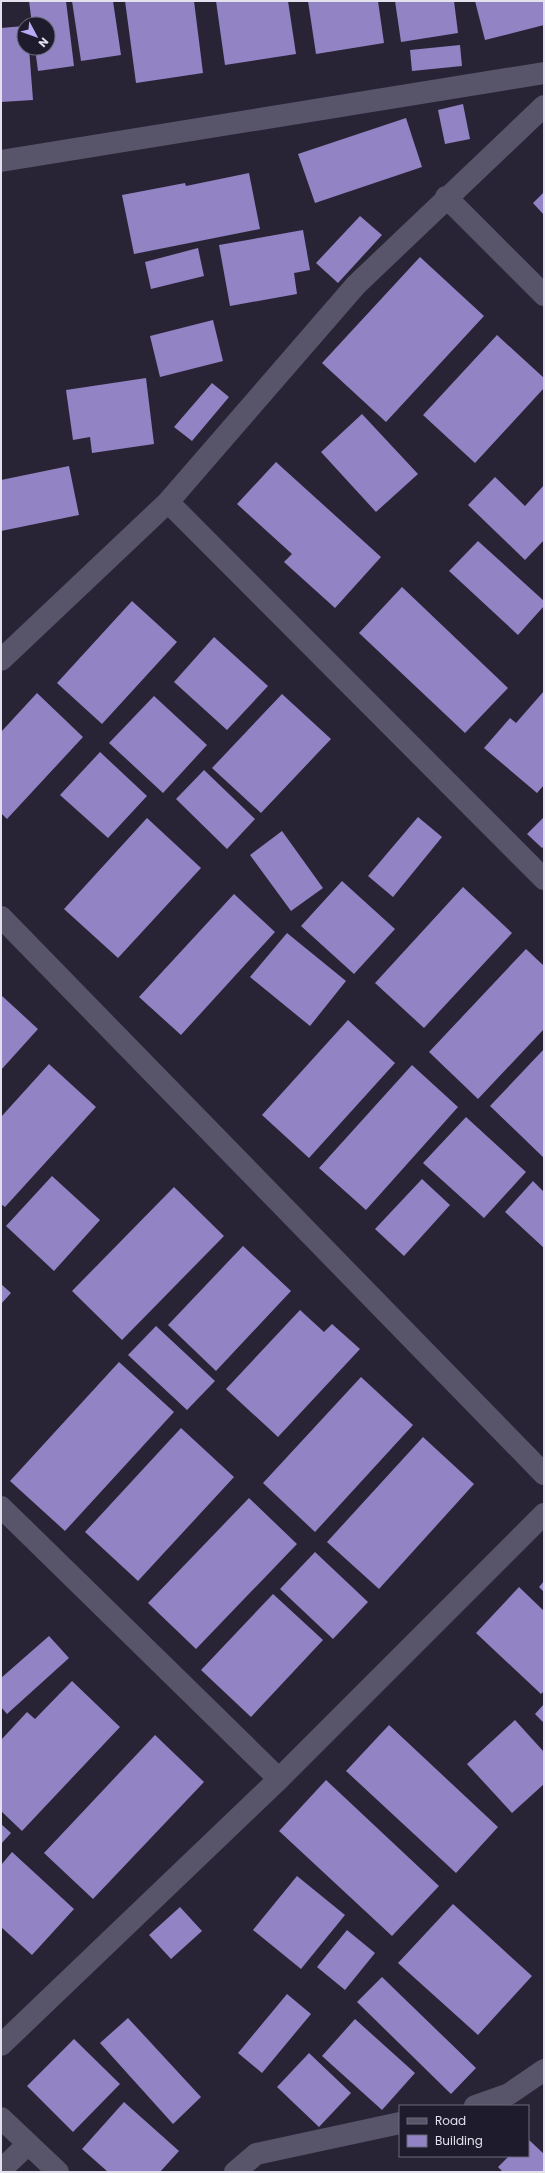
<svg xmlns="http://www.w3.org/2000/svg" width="545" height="2173" font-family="Poppins,sans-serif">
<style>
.building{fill:#9183c4}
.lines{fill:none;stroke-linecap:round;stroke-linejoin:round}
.street{stroke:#585469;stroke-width:22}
</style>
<rect width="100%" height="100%" fill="#282436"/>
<!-- building -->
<path class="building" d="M29 1H66L74 66 38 71 35 48H48V24H32Z
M72 1H113L121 55 81 61Z
M125 1H194L203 73 136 83Z
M216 1H288L296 54 225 65Z
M308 1H378L384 43 316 54Z
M395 1H454L458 33 401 42Z
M475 1H544V25L485 40Z
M24 26V48H29L33 100 1 102V28Z
M460 45 462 66 412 71 410 50Z
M463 104 470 139 445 144 438 110Z
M406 118 422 167 315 203 298 154Z
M249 173 260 229 134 254 122 195 185 183 186 186Z
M544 192V215L533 203Z
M360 216 382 235 338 283 316 263Z
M303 230 310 270 294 273 297 294 230 306 219 245Z
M198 248 204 276 151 289 145 262Z
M420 257 484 316 386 422 322 363Z
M213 320 223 361 160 377 150 336Z
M497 335 544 378V388L475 463 423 415Z
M146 378 154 444 92 453 90 437 73 440 66 390Z
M212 383 229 397 192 441 174 427Z
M362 414 418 474 376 512 321 452Z
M276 462 381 557 335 608 284 562 292 554 237 504Z
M69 466 79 515 1 531V480Z
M495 477 525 506 544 485V540L525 560 468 505Z
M478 541 544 601V606L518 635 449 571Z
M402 587 508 688 465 733 359 633Z
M132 601 177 642 102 724 57 683Z
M214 637 268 686 227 730 174 682Z
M544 691V785L537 793 484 748 510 718 516 723Z
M37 693 83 737 7 819 1 813V732Z
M282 694 331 739 261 813 212 768Z
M154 696 207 745 163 793 109 743Z
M100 752 147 796 108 838 60 795Z
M204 770 255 819 227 849 176 799Z
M418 817 442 837 393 897 368 876Z
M544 817V846L542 848 527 834Z
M147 818 201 868 118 958 64 909Z
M282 831 323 888 291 911 250 855Z
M342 881 395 929 354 974 301 926Z
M463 887 512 933 424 1028 375 983Z
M234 894 275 932 181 1035 139 997Z
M287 933 346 981 310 1026 250 977Z
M526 949 544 966V1029L478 1099 429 1052Z
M1 995 38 1029 1 1070Z
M348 1020 395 1063 309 1158 262 1115Z
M544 1049V1158L490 1106Z
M49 1064 96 1107 5 1207 1 1204V1117Z
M412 1065 458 1107 366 1210 319 1168Z
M466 1117 526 1172 484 1218 423 1163Z
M52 1176 100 1220 54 1271 6 1226Z
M422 1179 450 1205 404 1256 375 1229Z
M533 1181 544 1192V1248L505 1212Z
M174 1187 224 1236 122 1340 72 1291Z
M243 1246 291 1291 216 1371 168 1325Z
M1 1284 11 1293 1 1304Z
M300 1310 324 1332 332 1324 360 1349 278 1437 226 1389Z
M156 1326 215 1381 187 1410 128 1355Z
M119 1362 174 1412 65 1531 10 1481Z
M361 1377 413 1425 315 1532 263 1483Z
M181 1428 234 1477 138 1581 85 1532Z
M423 1437 474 1484 379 1589 327 1542Z
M249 1498 297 1544 196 1649 148 1603Z
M315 1552 368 1602 333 1639 280 1589Z
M544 1581V1592L539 1587Z
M519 1587 544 1611V1691L541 1694 476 1633Z
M273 1594 323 1640 251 1717 201 1670Z
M49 1636 69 1658 7 1714 1 1707V1678Z
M72 1681 120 1727 22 1831 1 1811V1740L27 1712 35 1719Z
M544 1704V1723L535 1714Z
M515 1720 544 1752V1784L512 1813 467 1764Z
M389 1725 498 1827 456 1873 346 1771Z
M155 1735 204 1782 93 1899 44 1853Z
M326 1780 439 1886 392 1936 279 1831Z
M1 1824 11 1833 1 1844Z
M12 1852 74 1909 32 1955 1 1927V1865Z
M297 1876 345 1915 301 1969 253 1930Z
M453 1904 532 1976 478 2035 398 1963Z
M180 1907 202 1931 171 1959 149 1935Z
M347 1930 375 1953 345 1990 317 1967Z
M382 1977 476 2068 451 2094 357 2002Z
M287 1994 311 2014 262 2073 238 2053Z
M128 2018 201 2097 173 2124 100 2043Z
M355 2019 415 2073 382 2110 322 2056Z
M74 2039 120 2084 73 2132 27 2086Z
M309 2053 351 2093 319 2127 277 2087Z
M124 2102 179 2151 160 2172H108L82 2149Z
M528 2139 544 2154V2172H503L498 2167 509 2156H528Z"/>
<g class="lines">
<!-- street -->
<path class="street" d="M1 161 544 73
M446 197 544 295
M168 502 544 879
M1 660 168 502 356 285 544 106
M1 917 544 1474
M1 1507 279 1779
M1 2045 279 1779 544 1514
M475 2106 509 2094 544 2070
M1 2118 58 2172
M1 2170 27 2145
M235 2172 256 2154 400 2123"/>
</g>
<!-- border -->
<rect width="545" height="2173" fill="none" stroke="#e3e1ee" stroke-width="4"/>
<!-- legend -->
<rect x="399" y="2105" width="130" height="52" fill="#1e1b2c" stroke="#6d6a7a"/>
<rect x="407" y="2118" width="20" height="6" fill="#585469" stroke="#6d6a7a"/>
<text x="435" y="2125" font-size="12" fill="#e3e1ee">Road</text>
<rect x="407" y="2135" width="20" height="12" fill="#9183c4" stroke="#6d6a7a"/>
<text x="435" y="2145" font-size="12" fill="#e3e1ee">Building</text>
<!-- north arrow -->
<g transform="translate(36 36) rotate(131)"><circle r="19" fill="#1e1b2c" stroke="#6d6a7a"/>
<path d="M0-3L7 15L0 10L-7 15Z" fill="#baaaf6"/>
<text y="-6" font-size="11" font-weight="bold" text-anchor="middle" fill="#e3e1ee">N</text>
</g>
</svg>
